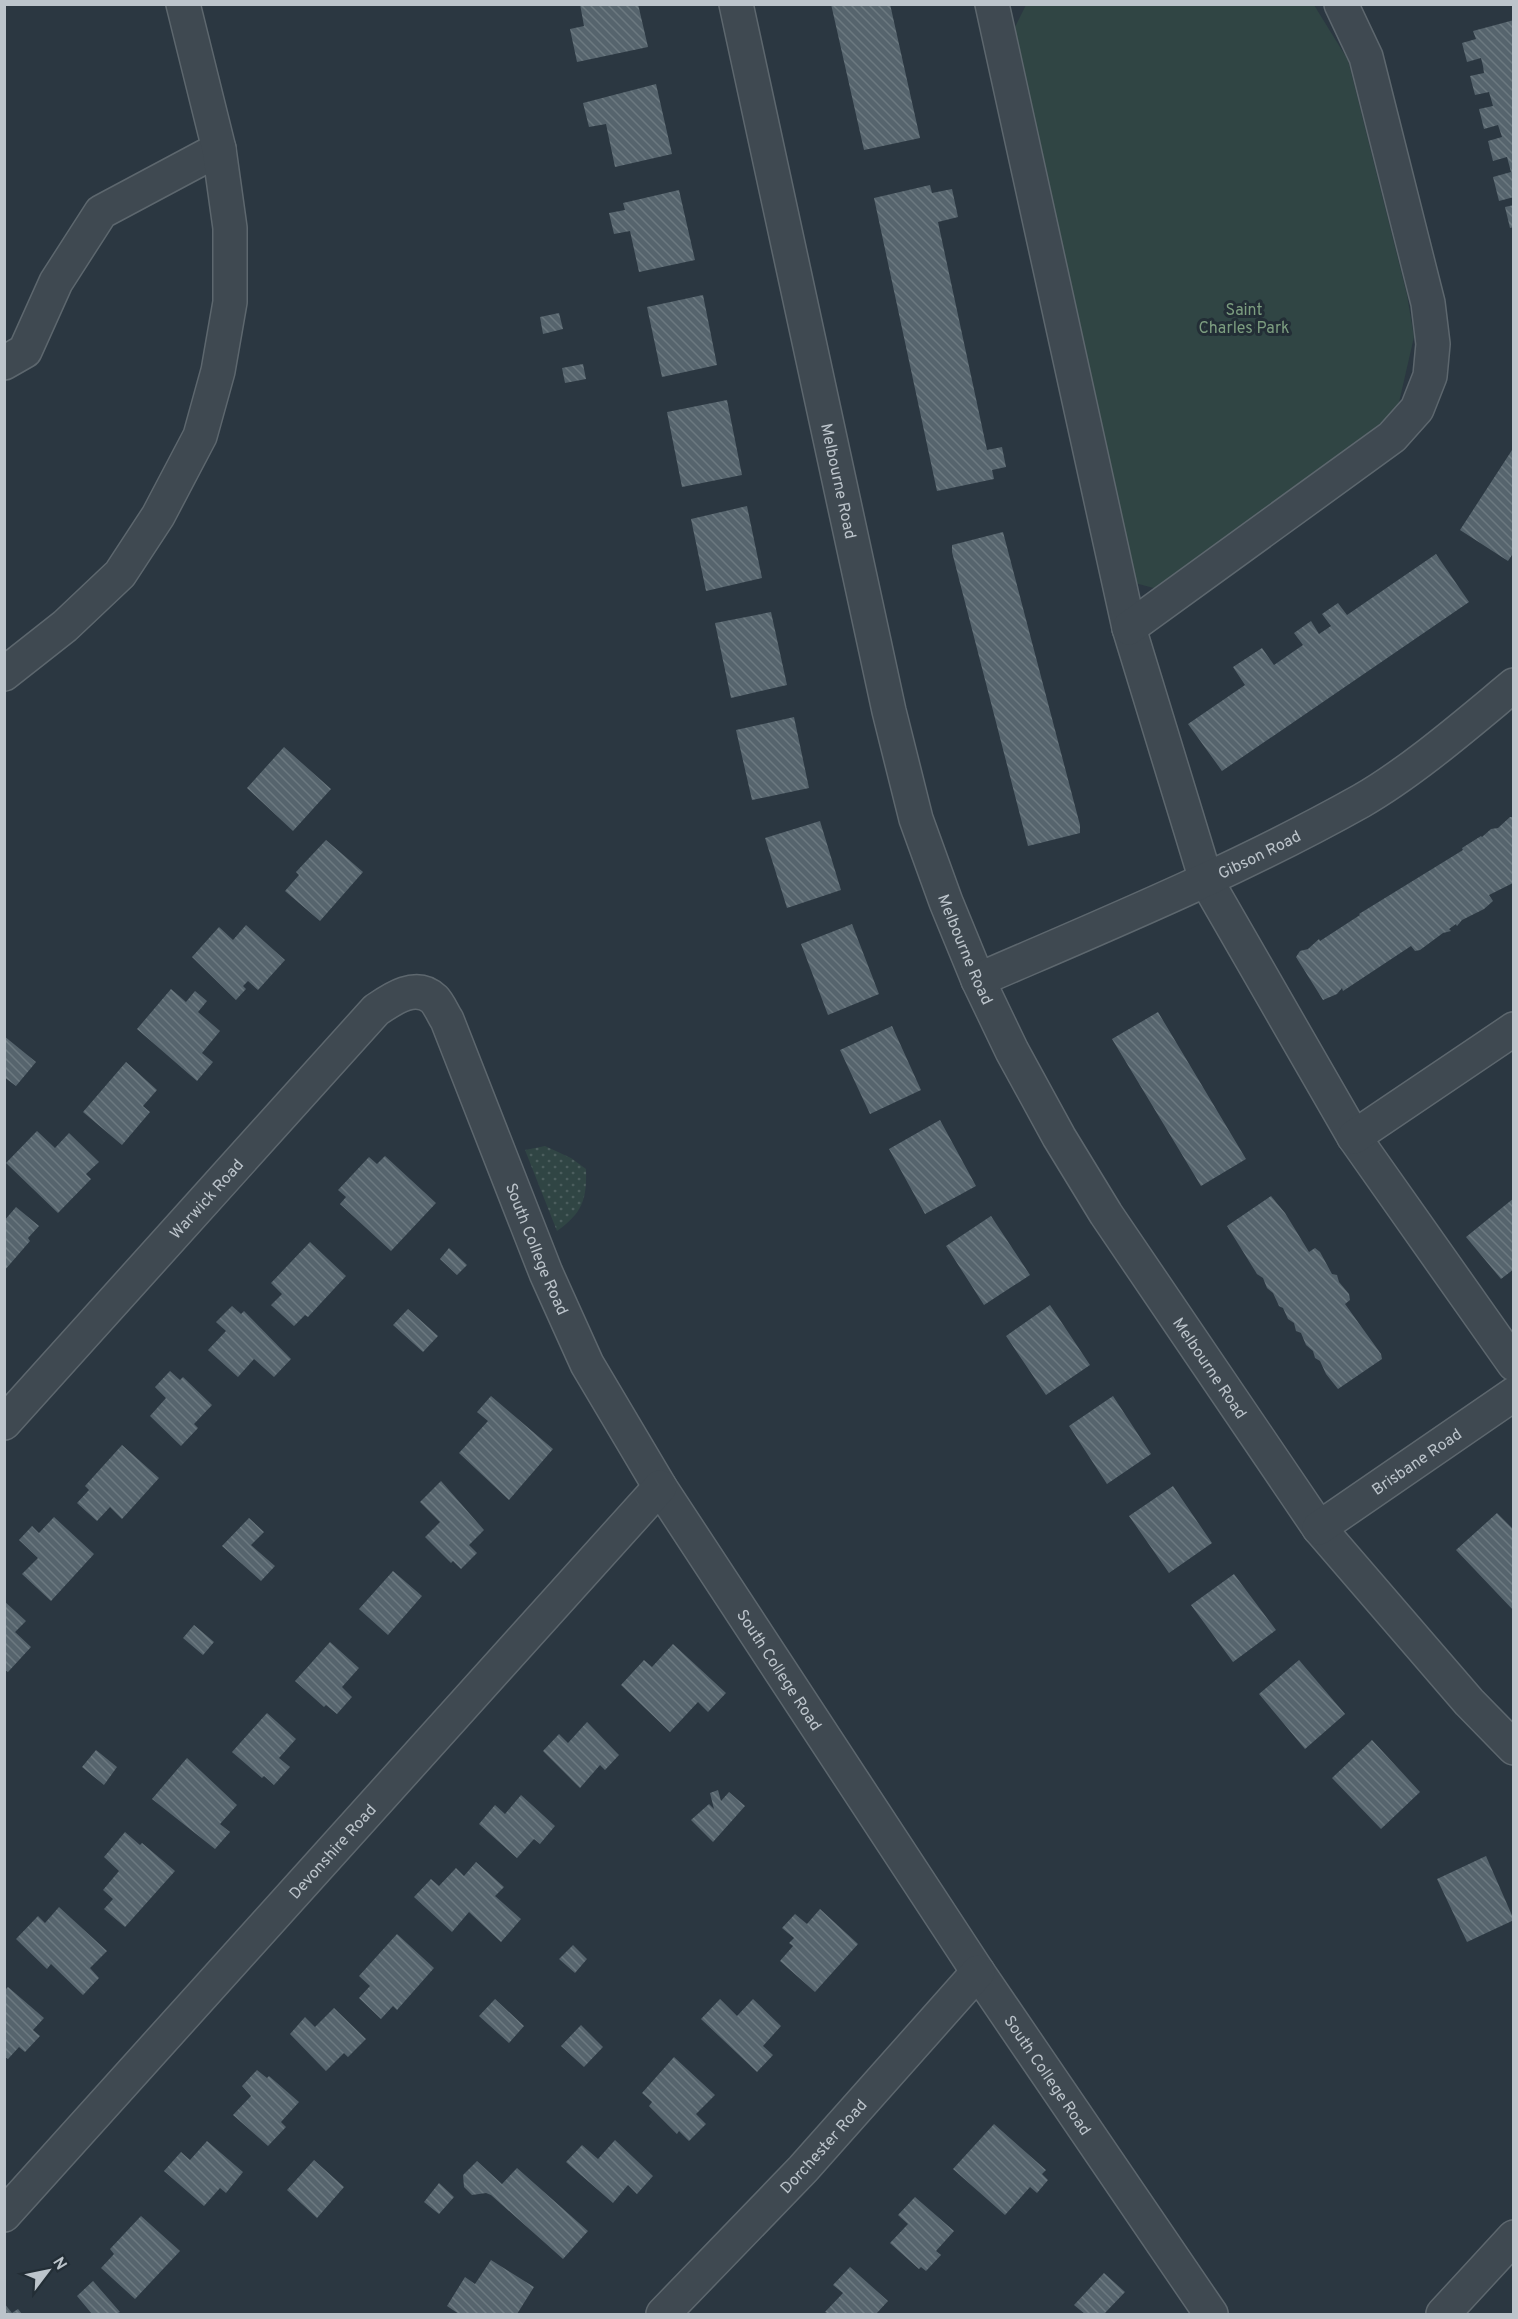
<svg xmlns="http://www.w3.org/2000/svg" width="1518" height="2319" font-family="Overpass,sans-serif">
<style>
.green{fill:#304544}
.garden{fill:url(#garden-dots)}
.building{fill:url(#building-back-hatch)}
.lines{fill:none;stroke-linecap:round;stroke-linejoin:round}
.minor-casing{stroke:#5d676e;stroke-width:36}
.minor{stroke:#3f4951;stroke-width:33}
.labels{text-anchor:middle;stroke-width:6;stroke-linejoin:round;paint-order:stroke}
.park-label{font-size:16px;fill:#7d9e80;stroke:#232e36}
.street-label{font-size:16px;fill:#bcc4cb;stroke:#232e36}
</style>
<defs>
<pattern id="garden-dots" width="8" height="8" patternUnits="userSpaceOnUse" patternTransform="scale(1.5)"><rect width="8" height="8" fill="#304544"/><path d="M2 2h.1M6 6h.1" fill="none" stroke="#4c5e5e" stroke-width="1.8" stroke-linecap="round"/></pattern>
<pattern id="building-back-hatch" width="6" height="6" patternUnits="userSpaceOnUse" patternTransform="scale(1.5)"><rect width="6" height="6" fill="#56646d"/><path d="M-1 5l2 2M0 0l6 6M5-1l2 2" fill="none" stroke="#6c7980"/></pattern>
</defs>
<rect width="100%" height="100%" fill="#2b3741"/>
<!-- green -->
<path class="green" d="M1026 5H1314L1348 60 1407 295 1414 337 1397 411 1161 590 1135 583 1014 29Z"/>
<!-- garden -->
<path class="garden" d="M545 1146 571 1158 586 1169C587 1200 582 1213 557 1231L525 1150Z"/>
<!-- building -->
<path class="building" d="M580 4H638L648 47 577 62 570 29 584 26Z
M831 4H890L920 138 864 150Z
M1514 20V197L1499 201 1493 177 1511 172 1507 157 1493 161 1488 141 1502 137 1498 125 1484 129 1479 109 1493 106 1489 92 1475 95 1470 76 1484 73 1483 66 1481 58 1467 62 1462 43 1476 39 1473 31Z
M656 84 672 154 615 167 606 124 589 127 583 103Z
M930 185 932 193 952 189 958 217 938 222 987 450 1002 447 1006 467 992 470 994 479 937 491 874 198Z
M679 190 695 260 639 272 630 231 614 234 609 213 625 210 623 203Z
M1514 205V227L1510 228 1505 207Z
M703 295 717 365 662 377 647 307Z
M559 313 563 329 543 334 540 317Z
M583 364 586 379 565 383 562 368Z
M727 400 742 475 682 487 667 412Z
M1514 447V552L1508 561 1460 530Z
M747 506 762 578 706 591 691 519Z
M1003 532 1080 825V833L1028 846 952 552V545Z
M1436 554 1469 602 1222 771 1188 724 1245 685 1233 667 1262 648 1274 665 1303 645 1294 633 1311 621 1319 634 1331 626 1322 614 1338 603 1347 615Z
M771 612 787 685 731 698 715 623Z
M794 717 809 788 752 800 736 730Z
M284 747 331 789 293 831 247 788Z
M1510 817H1514L1513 883 1489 895 1493 901 1484 909 1462 920 1457 926 1456 924 1449 929 1451 931 1443 933 1420 950 1415 951 1411 946 1343 991 1342 988 1337 994 1323 1000 1296 957 1300 951 1308 949 1319 939 1320 941 1360 915 1359 914 1463 850 1462 848 1481 836 1482 837 1491 829 1498 828Z
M820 821 841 890 787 908 765 838Z
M326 840 363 872 320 921 285 891 299 875 296 872Z
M852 924 879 994 828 1015 801 944Z
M246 925 285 960 258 990 248 981 243 986 246 989 236 1000 192 957 219 927 233 940Z
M171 989 186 1002 195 991 207 1001 198 1012 220 1031 202 1053 213 1062 197 1081 137 1029Z
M1158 1012 1246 1159 1201 1186 1112 1039Z
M892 1026 921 1090 870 1114 840 1050Z
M4 1036 36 1062 16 1086 4 1077Z
M126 1062 157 1090 143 1106 150 1112 122 1145 83 1112Z
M940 1120 976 1186 925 1214 889 1149Z
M37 1131 55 1148 69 1133 99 1162 86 1174 91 1179 58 1213 6 1163Z
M385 1156 436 1203 391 1251 340 1204 346 1197 338 1190 369 1157 377 1164Z
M1271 1196 1285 1213 1309 1252 1315 1248 1320 1252 1332 1274 1337 1275 1339 1282 1349 1294 1350 1300 1345 1304 1381 1354 1382 1359 1338 1389 1326 1374 1320 1361 1315 1358 1313 1351 1306 1345 1301 1333 1296 1331 1294 1323 1288 1319 1283 1308 1279 1306 1273 1293 1267 1288 1263 1278 1257 1274 1227 1226Z
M1514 1198V1269L1501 1279 1466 1237Z
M16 1207 39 1226 28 1238 30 1241 4 1271V1221Z
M991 1216 1030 1275 984 1305 946 1246Z
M310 1242 346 1276 308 1317 305 1315 294 1326 271 1305 282 1294 271 1283Z
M449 1248 467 1265 457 1275 440 1259Z
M1050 1305 1090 1365 1046 1395 1006 1336Z
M232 1306 241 1314 244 1311 291 1359 274 1377 254 1359 238 1377 208 1350 226 1331 216 1322Z
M408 1309 438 1336 423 1352 393 1325Z
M170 1371 180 1380 183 1377 212 1405 194 1424 198 1428 181 1446 150 1416 166 1398 155 1387Z
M491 1396 553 1449 509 1500 459 1453 488 1421 477 1412Z
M1113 1396 1151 1454 1107 1484 1069 1426Z
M122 1445 159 1478 122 1519 110 1507 97 1521 77 1503 89 1490 85 1486Z
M441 1481 484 1530 469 1545 477 1553 461 1569 453 1561 451 1563 425 1537 440 1522 420 1502Z
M1173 1486 1212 1543 1169 1573 1129 1516Z
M1497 1513 1514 1530V1611L1456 1550Z
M54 1517 94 1554 51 1601 22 1574 38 1558 19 1540 32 1526 39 1533Z
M249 1518 264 1532 251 1545 275 1566 261 1581 222 1546Z
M393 1571 422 1596 388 1635 359 1609Z
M1234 1574 1276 1630 1233 1662 1191 1605Z
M4 1601 26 1621 15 1632 31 1647 8 1672 4 1669Z
M194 1625 214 1642 203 1655 183 1638Z
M330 1642 359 1668 342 1687 352 1697 337 1714 326 1705 324 1707 295 1681Z
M673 1644 726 1693 708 1712 698 1702 670 1732 621 1685 644 1660 652 1667Z
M1299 1660 1345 1714 1305 1749 1259 1694Z
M267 1713 296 1739 279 1758 290 1767 274 1785 264 1776 262 1778 232 1752Z
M587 1722 619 1755 605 1770 600 1765 580 1788 543 1751 559 1734 568 1743Z
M1372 1740 1420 1792 1381 1829 1332 1778Z
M96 1750 117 1767 104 1785 82 1767Z
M187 1758 237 1805 220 1824 230 1832 215 1849 152 1799Z
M718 1790 721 1801 729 1792 745 1806 713 1842 691 1820 709 1804 714 1809 710 1793Z
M521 1795 555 1826 540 1844 534 1839 517 1858 479 1824 495 1805 505 1814Z
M125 1832 140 1845 142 1843 175 1871 125 1927 104 1909 113 1899 103 1890 119 1871 104 1857Z
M1486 1856 1514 1920 1467 1942 1437 1879Z
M476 1862 504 1887 495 1896 521 1919 501 1942 469 1912 452 1932 414 1897 431 1879 439 1886 456 1868 464 1876Z
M59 1907 107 1951 90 1968 99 1978 83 1995 51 1964 47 1969 16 1939 38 1916 45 1923Z
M820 1909 858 1944 815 1992 780 1961 793 1946 789 1943 794 1938 782 1928 795 1914 807 1924Z
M397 1934 434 1968 397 2010 393 2006 381 2019 359 1998 370 1986 359 1976Z
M573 1945 587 1959 575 1973 559 1959Z
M8 1987 44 2018 33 2030 40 2036 25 2052 19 2047 8 2059 4 2056V1991Z
M495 1999 524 2026 509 2043 479 2016Z
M720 1999 737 2016 753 1999 781 2026 763 2046 773 2055 757 2072 701 2019Z
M334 2008 366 2039 348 2057 344 2053 326 2071 290 2034 305 2017 315 2027Z
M581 2025 603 2047 584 2067 561 2046Z
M674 2057 715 2095 696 2114 706 2124 689 2141 679 2131 677 2134 649 2106 652 2102 642 2093Z
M257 2070 267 2078 269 2076 299 2102 281 2122 286 2127 268 2146 233 2115 251 2096 242 2086Z
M994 2124 1046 2170 1042 2174 1048 2180 1037 2193 1030 2187 1005 2215 953 2169Z
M615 2140 653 2176 637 2194 628 2185 613 2203 566 2162 582 2145 598 2159Z
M207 2141 243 2172 226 2193 220 2188 204 2206 164 2171 181 2152 190 2160Z
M314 2160 344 2187 317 2218 287 2190Z
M477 2161 502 2184 517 2168 588 2231 563 2259 491 2195 486 2193 472 2195 464 2187 463 2175Z
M439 2183 454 2197 439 2214 424 2202Z
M915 2197 954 2231 936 2251 941 2255 926 2271 921 2267 919 2269 890 2243 908 2224 898 2215Z
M141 2216 180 2251 135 2299 101 2268 114 2254 110 2249Z
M491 2260 534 2287 517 2314H459L447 2306 465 2277 475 2284Z
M850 2267 888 2301 876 2314H829L825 2312 843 2293 833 2285Z
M1104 2273 1125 2292 1104 2314H1085L1074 2305Z
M93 2281 120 2312 116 2314H92L77 2296Z
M4 2303 12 2313 18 2309 22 2314H4Z"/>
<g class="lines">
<!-- minor casing -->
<g class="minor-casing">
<g id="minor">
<path id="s1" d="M736 4 889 711 916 819 946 902 978 980 1012 1051 1059 1137 1106 1214 1319 1528 1469 1702 1514 1748"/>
<path d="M992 4 1129 628 1206 880 1354 1137 1514 1364"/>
<path d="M4 363 25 351 56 282 101 212 219 149"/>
<path d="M1129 628 1392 437 1417 409 1430 376 1433 344 1428 303 1366 57 1341 4"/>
<path d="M4 674 65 626 120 574 158 516 200 436 218 371 230 302V228L219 149 183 4"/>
<path id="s2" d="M978 980C1107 924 1238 870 1361 801 1413 771 1468 723 1514 685"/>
<path d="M1354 1137 1514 1029"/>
<path id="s3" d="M4 1423 376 1010C392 999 416 982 434 999 439 1004 443 1014 447 1020L546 1273 587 1364 660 1487 978 1972 1211 2314"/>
<path id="s4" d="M1319 1528 1514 1394"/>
<path id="s5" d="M4 2215 660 1487"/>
<path id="s6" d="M663 2314 803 2169 978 1972"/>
<path d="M1443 2314 1514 2237"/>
</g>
</g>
<!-- minor -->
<use href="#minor" class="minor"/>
</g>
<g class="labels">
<!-- park labels -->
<g class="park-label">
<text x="1244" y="315">Saint<tspan x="1244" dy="18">Charles Park</tspan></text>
</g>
<!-- street labels -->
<g class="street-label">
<text dy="6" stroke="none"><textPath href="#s1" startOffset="488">Melbourne Road</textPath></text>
<text dy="6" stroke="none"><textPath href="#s2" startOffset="308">Gibson Road</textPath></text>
<text dy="6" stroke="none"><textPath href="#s1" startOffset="974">Melbourne Road</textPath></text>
<text dy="6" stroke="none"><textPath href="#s3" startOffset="302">Warwick Road</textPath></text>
<text dy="6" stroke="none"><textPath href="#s3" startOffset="891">South College Road</textPath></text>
<text dy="6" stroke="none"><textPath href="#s1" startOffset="1460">Melbourne Road</textPath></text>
<text dy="6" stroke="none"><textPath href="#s4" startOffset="118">Brisbane Road</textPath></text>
<text dy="6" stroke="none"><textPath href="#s3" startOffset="1378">South College Road</textPath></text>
<text dy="6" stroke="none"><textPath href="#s5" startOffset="490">Devonshire Road</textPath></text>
<text dy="6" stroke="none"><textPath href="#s3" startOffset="1864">South College Road</textPath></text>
<text dy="6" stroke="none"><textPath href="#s6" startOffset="232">Dorchester Road</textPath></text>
</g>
</g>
<!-- border -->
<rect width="1518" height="2319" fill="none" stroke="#bcc4cb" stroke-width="12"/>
<!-- north arrow -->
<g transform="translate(48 2271) rotate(58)" stroke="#232e36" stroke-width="4.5" paint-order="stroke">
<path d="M0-4.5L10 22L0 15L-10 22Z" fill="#bcc4cb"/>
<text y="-9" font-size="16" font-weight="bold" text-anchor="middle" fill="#bcc4cb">N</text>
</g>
</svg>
